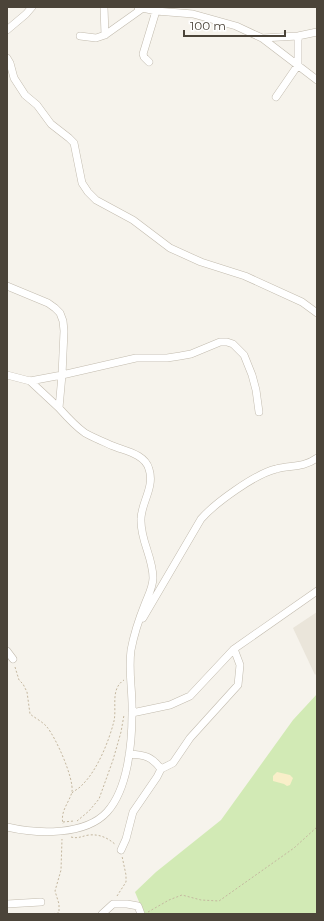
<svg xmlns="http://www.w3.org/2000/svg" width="324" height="921" font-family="Montserrat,sans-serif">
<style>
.residential{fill:#eae5da}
.green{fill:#d2eab5}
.sand{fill:#f9efc9}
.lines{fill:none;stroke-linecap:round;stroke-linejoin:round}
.minor-casing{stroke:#c2bbae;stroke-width:8}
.path{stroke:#c4b79f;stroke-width:1;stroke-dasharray:2 2;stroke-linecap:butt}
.minor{stroke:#fff;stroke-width:7}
</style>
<rect width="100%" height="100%" fill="#f6f3ec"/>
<!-- residential -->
<path class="residential" d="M317 612V673L315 675 293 628Z"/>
<!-- green -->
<path class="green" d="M317 694V914H144L135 892 156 872 221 820 293 720Z"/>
<!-- sand -->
<path class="sand" d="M277 772 290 775 293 778 290 785 287 786 284 784 273 781V776Z"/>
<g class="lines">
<!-- minor casing -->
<g class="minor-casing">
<path id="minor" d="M104 7 105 35
M138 7 156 11 193 14 236 26 262 38 317 80
M7 30 26 14 32 7
M80 36 96 38 105 35 143 8
M262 38 298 36 317 32
M7 58 10 63 14 78 25 95 37 105 51 124 69 138 74 143 82 183 88 192 96 200 133 220 170 248 201 262 245 276 302 302 317 313
M149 62 144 57 143 54 156 11
M276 97 298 65V36
M7 286 48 303 55 308 60 313 63 321 64 331 62 375 59 408C67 417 75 426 85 433 94 438 104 442 113 446 125 451 145 454 149 469 155 487 141 503 141 519 140 540 153 557 153 578 153 587 148 596 145 604 139 619 134 634 131 650 128 672 133 692 132 714 132 743 128 789 107 812 85 836 37 834 7 827
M7 375 30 381 62 375 136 358H167L180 356 191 354 220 342H227L233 344 244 355 252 375 256 390 259 412
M30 381 59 408
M143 618 201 519C215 503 255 474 276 469 291 465 303 468 317 458
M7 651 13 659
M132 713 170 705 190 696 234 649 317 591
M129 754C145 755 151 756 161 769
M121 850 126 839 133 812 157 777 161 769 173 763 190 738 238 685 240 665 234 649
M7 904 41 902
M102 914 113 904H127L138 906 141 914"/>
</g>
<!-- path -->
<path class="path" d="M15 667 19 680 23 684 27 692 30 714C35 718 43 722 47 727 56 738 74 778 72 792 69 803 60 811 63 824
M72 793C75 790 80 788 82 785 97 771 109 741 114 721 117 707 110 689 124 680
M77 821 89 811 99 799 113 760 121 732 124 715
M63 822 74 821
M71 837C78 839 82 836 89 835 100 834 108 838 116 845
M117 896 126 882V875L122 856
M148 912 169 900 182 895 201 900 219 901 294 848 317 827
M49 914 59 913V904L55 891 61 870 62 839"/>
<!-- minor -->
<use href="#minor" class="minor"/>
</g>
<!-- border -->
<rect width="324" height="921" fill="none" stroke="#4b4439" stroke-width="16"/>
<!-- scale -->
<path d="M184 30v6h101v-6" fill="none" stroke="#4b4439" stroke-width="2"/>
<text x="190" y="30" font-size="12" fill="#4b4439" stroke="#ffffff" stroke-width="3" paint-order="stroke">100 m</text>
</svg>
